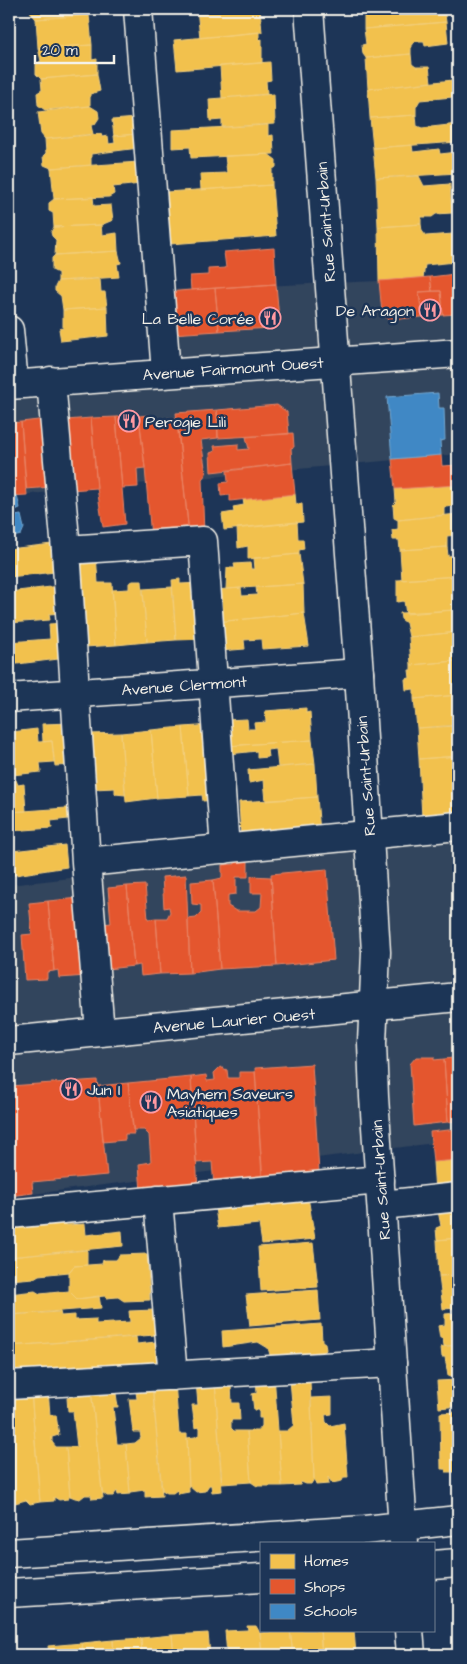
<svg xmlns="http://www.w3.org/2000/svg" width="467" height="1664" font-family="'Architects Daughter',sans-serif">
<style>
.built{fill:#31445d}
.homes{fill:#f2c14e;stroke:#f3cf7c}
.shops{fill:#e4572e;stroke:#e98566}
.schools{fill:#3f88c5;stroke:#75a8d0}
.lines{fill:none;stroke-linecap:round;stroke-linejoin:round}
.minor-casing{stroke:#f4f1e8;stroke-width:31}
.major-casing{stroke:#f4f1e8;stroke-width:31}
.minor{stroke:#1d3557;stroke-width:28}
.major{stroke:#1d3557;stroke-width:28}
.labels{text-anchor:middle;stroke-width:5;stroke-linejoin:round;paint-order:stroke}
.street-label{font-size:16px;fill:#f4f1e8;stroke:#1d3557}
.poi-label{font-size:16px;fill:#f4f1e8;stroke:#1d3557;text-anchor:start}
</style>
<rect width="100%" height="100%" fill="#1d3557"/>
<filter id="ink" filterUnits="userSpaceOnUse"><feTurbulence type="fractalNoise" baseFrequency=".02" numOctaves="2"/><feDisplacementMap in="SourceGraphic" scale="10" xChannelSelector="R" yChannelSelector="G"/><feConvolveMatrix kernelMatrix="1 2 1 2 8 2 1 2 1" color-interpolation-filters="sRGB"/></filter>
<g filter="url(#ink)">
<!-- built -->
<path class="built" d="M458 274V454L9 496V382L169 368 162 290 379 281Z
M458 834V1140L9 1197V885Z"/>
<!-- homes -->
<path class="homes" d="M30 9H88L89 15 36 19 31 13Z
M197 9H260L262 32 200 38Z
M360 9H444L446 22 364 29V12Z
M89 15 92 45 38 48 36 19Z
M446 22 448 43 425 46 424 41H416L411 45V54L366 58 363 54 362 45 366 44 364 29Z
M259 32V40L262 39V63L177 70 174 40Z
M92 45V60L97 59V74L41 79 36 74V64L41 61 38 48Z
M411 54 412 64 416 67H429L431 82 368 89 366 58Z
M270 62 271 80 266 81 267 94 222 98 220 66Z
M97 74 100 91 90 94V106L45 110 38 105 37 93 42 90 41 79Z
M453 80V97L420 100 416 107V115L370 118 368 89Z
M274 94 275 124 222 127V120L210 121 209 99Z
M90 106 98 111 99 118 95 124 91 126 93 134 45 139 41 134 38 112Z
M416 115 417 126 422 128 458 124V142L373 148 370 118Z
M137 118V134L114 136 112 120Z
M268 125V136L273 135 274 154 191 158 190 147 172 148V130Z
M101 134 102 137 108 136 109 144 115 143 114 136 137 134 139 148 91 154V165L51 168 44 165 43 156 46 153 45 139Z
M412 145 413 152 439 149 440 154 458 152V173L376 178 373 148Z
M268 154 276 160V167L272 170V185L201 190 200 174 227 173 225 156Z
M139 162 141 184 113 187 114 194 109 197 54 199 51 168Z
M419 176 424 186 450 184 452 213 436 214 432 217H421V224L378 227 376 178Z
M272 185 276 236 170 244 166 192Z
M93 197 94 206 111 205 113 220 101 225 54 227 53 213 49 211V203L54 199Z
M421 224 422 231 426 236 453 234 456 262 425 265 423 278 379 281 378 227Z
M101 225 102 235 117 233 118 251 55 255 56 240 52 236 51 232 54 227Z
M118 251 121 263 117 264 119 277 58 281V273L52 270V258L55 255Z
M100 279 101 292H105L107 307 63 310 61 296 55 291V287L58 281Z
M107 307 108 336 61 341 59 329 63 328V310Z
M458 485V506L444 507V515L398 520 394 518 393 505 396 502 395 489Z
M295 494 296 504H302L303 522 224 530 222 514 234 512 233 507 244 505 243 499Z
M458 514V535L447 536V547L400 550 399 540H393L392 530 398 529V520Z
M297 522 298 539H303L304 549 299 550V554L248 559V546L238 548 237 528Z
M52 544 55 572 9 577V549Z
M447 547 448 556 458 555V576L402 580 400 550Z
M96 554 98 583H112L116 645 85 647 78 556Z
M299 554 303 584 226 589 227 568H235L234 564 250 563 251 569H255L254 558Z
M458 576V602L453 603 454 610 406 614 404 601 397 602V580Z
M180 579V584L202 583 206 639 176 640 172 580Z
M133 581H142L147 642 116 645 112 590 129 589V583Z
M303 584 304 613 217 622 215 590 241 588 242 596 257 595 256 587Z
M59 586 62 613 49 614 50 620 9 623V592Z
M172 587 176 640 147 642 143 589Z
M454 610 455 617H458V632L409 637 406 623 401 619 400 613Z
M304 613 309 646 262 649 261 639 244 640 245 649 220 651 217 622Z
M64 623 67 658 9 665V642L50 639 49 624Z
M458 632V653L455 654 456 661 411 665 409 637Z
M456 661V674H458V695L414 699V689L406 690 405 679 410 678 409 670H411V665Z
M458 695V725L417 728 414 699Z
M306 708V713L310 712 312 740 227 746 225 720 247 719 248 729H255L254 723 266 722 265 711Z
M72 723 75 765 55 766 52 741 43 742 42 724Z
M213 725 219 800 203 801 202 795 189 796 183 727Z
M9 726H10L11 732 37 729 38 742 52 741 54 762 40 763 41 772 12 775V780L9 781Z
M458 726V756L419 759 417 728Z
M183 727 189 796 157 798 151 730Z
M151 730 157 798 126 802 121 733Z
M121 733 125 795 115 794V788L93 789 90 734Z
M312 740 315 764 278 767 276 749 267 750 268 757 257 758V751L229 754 227 746Z
M458 756V815L422 818 419 759Z
M315 764 317 797 266 801 264 780 249 783 248 770Z
M16 780 18 785 24 784 26 811 9 812V781Z
M317 797 320 832 241 837 239 802Z
M67 808 68 819 51 821 52 828 10 831 11 839H9V812Z
M9 839H11L12 851 65 845 67 867 9 876Z
M458 1160V1189L435 1192 433 1162Z
M308 1197 315 1239 262 1244 259 1224 218 1228 215 1208Z
M458 1204V1238L437 1240 436 1228 441 1226 437 1206Z
M66 1218V1225L85 1224 86 1235 122 1231 123 1246 9 1257V1222Z
M458 1238V1275L439 1276 437 1240Z
M313 1243 318 1287 261 1291 258 1247Z
M87 1250V1265L74 1266 69 1272 39 1275 34 1278 9 1280V1257Z
M147 1254 150 1300 124 1301 118 1297 106 1298 105 1296 77 1299 69 1291V1272L74 1266 102 1264 103 1260H116L120 1255Z
M458 1275V1308L443 1309 439 1276Z
M318 1290 320 1320 250 1326 246 1295Z
M35 1291 40 1294 69 1291 77 1299 99 1296 101 1308 9 1315V1294Z
M154 1310 155 1335 9 1346V1315L60 1312 61 1316 75 1315V1320L96 1319V1324L130 1322 129 1311Z
M458 1313V1345L444 1346 443 1338H440L438 1326 445 1325V1314Z
M321 1324 322 1341 325 1343 326 1350 322 1353 271 1358 268 1348 258 1342 223 1347 222 1331Z
M136 1337 137 1344 156 1342 158 1367 12 1378 9 1361V1346Z
M458 1345V1375L448 1376 445 1357H442L441 1347Z
M274 1374 282 1486H257L251 1482 247 1431H258L262 1426V1418H259V1410H254L252 1394 257 1393 256 1376Z
M290 1380 310 1381 314 1479 311 1484H306L301 1482 300 1485 282 1486 278 1431H287L294 1425Z
M458 1380V1406L439 1408 437 1381Z
M196 1381H215L222 1491 212 1492 211 1485H209L205 1491 196 1492 189 1486 187 1438 195 1437 200 1434V1427L195 1428 192 1405H198Z
M215 1381 231 1385 232 1403H239L240 1420H231V1428L234 1431H247L251 1482 222 1484Z
M175 1382 179 1434H187L189 1492 178 1494 177 1490 173 1493H167L162 1490 152 1383Z
M152 1383 162 1496 145 1497V1490L130 1492 126 1444 135 1443 141 1438 140 1432H133L129 1399H137L135 1385Z
M115 1387 118 1407H113L117 1444H126L130 1494 118 1495 117 1491 113 1496H107L102 1492 91 1389Z
M71 1389H91L103 1498 92 1499 91 1495H85L80 1499 75 1498 70 1496 66 1447H77L73 1411H68L67 1398 71 1397Z
M48 1390 50 1415H56L59 1435 52 1437V1442L56 1447H66L70 1496 68 1499 59 1500 54 1497V1501L40 1502 31 1391Z
M31 1391 40 1502 30 1504 26 1500 15 1503 10 1499 9 1488V1450H11L10 1439H9V1393Z
M332 1397V1414L325 1415 326 1422 330 1426 344 1423 348 1477H344L342 1481 332 1483 328 1477 329 1484 316 1485 314 1479 311 1398Z
M458 1412V1468L455 1472H446L445 1469H441L440 1413Z
M458 1619V1655L454 1624Z
M247 1626H256L260 1633 262 1655H227L225 1631 248 1630Z
M290 1630H320L322 1655H293Z
M290 1630 293 1655H262L260 1633Z
M320 1630H354L356 1655H322Z
M208 1633 210 1655H174L172 1635Z
M172 1635 174 1655H142L141 1638Z
M141 1638 142 1655H114L113 1640Z
M113 1640 114 1655H83L82 1643Z
M82 1643 83 1655H49L48 1646Z"/>
<!-- shops -->
<path class="shops" d="M274 248 276 284 191 290 190 276 208 275V269L226 268 224 252Z
M455 274 457 287 458 286V314L443 315 441 291H432L430 277Z
M430 277 432 291 419 292 422 317 388 320 382 313 379 281Z
M276 284 279 319 272 328 219 331 215 288Z
M215 288 219 331 171 334 167 292Z
M441 291 443 315 422 317 419 292Z
M277 405 287 412 289 434 218 438 217 410Z
M217 410 218 438 201 440 206 474 202 479 204 534H189L176 413Z
M150 415V419L177 418 189 534 151 537 145 468 139 416Z
M139 416 145 468 137 469 138 487 122 488 116 417Z
M116 417 125 524 103 527 97 488 91 418Z
M91 418 97 488 71 490 66 420Z
M47 419 52 487 26 489 21 422Z
M21 422 27 495 9 496V423Z
M293 433 294 447 291 448 292 463 211 472 210 453 215 451 214 446 238 444V450L249 449 246 437Z
M441 455 442 466 458 465V485L395 489 392 459Z
M292 463 295 494 230 501V495L221 496 220 483 228 482 227 471Z
M248 855V877H236V894L228 895V906L236 911H256L261 907 262 893H251V876L271 877 277 966 220 969 213 880 222 878V865L235 864 234 856Z
M327 869 334 960 277 966 271 874Z
M186 875 190 973 160 974 156 918H167L170 912 169 907 164 908 162 877Z
M213 880 220 969 190 973 188 919 196 918 201 913V905L192 904 191 882Z
M145 885 148 919 156 918 160 974 141 976 140 965 134 966 127 886Z
M127 886 134 966 107 969 103 924 111 923 108 888Z
M80 898 87 976 59 978 58 970 54 971 48 901Z
M48 901 54 971 47 972V979L25 980 22 935 32 934 29 903Z
M458 1054V1121L448 1122 444 1059 453 1058V1055Z
M416 1057H434V1060L444 1059 448 1122 414 1126 410 1064Z
M312 1064 319 1172 262 1176 255 1068Z
M220 1067 227 1070 228 1078H239V1072H255L263 1181 214 1186 212 1162 196 1163 191 1077 206 1075 207 1081 215 1080 214 1073Z
M191 1077 198 1189 141 1193 139 1164 151 1162 149 1135 144 1130H133L128 1083Z
M97 1080 107 1175 32 1182 33 1193 9 1196V1086Z
M128 1083 134 1134H125V1140L103 1142 98 1086Z
M458 1129V1160L433 1162 430 1132Z"/>
<!-- schools -->
<path class="schools" d="M438 393 439 408H444L445 440 440 441 441 455 392 459 387 397Z
M9 496H17L20 508 15 510 12 507H9Z
M21 515 24 528 21 535 9 538V517Z"/>
<g class="lines">
<!-- minor casing -->
<g class="minor-casing">
<path id="minor" d="M138 9 166 373
M9 330 14 384
M51 381 66 550 86 862 100 1032
M9 385 458 353
M66 550 203 541 225 849
M9 698 359 673
M86 862 458 826
M9 1041 458 997
M158 1200 173 1376
M382 1205 458 1197
M9 1214 380 1180
M9 1385 392 1363"/>
</g>
<!-- major casing -->
<g class="major-casing">
<path id="major" d="M309 9 359 673 376 952 372 1043 374 1097 404 1543
M9 1553 365 1530 458 1520
M433 1565 458 1563
M9 1593 261 1578
M409 1630 411 1655"/>
</g>
<!-- minor -->
<use href="#minor" class="minor"/>
<!-- major -->
<use href="#major" class="major"/>
</g>
</g>
<!-- icons -->
<defs>
<g id="restaurant-ring" transform="scale(1.125)"><circle r="9.5" fill="#1d3557" stroke="#ff9aa2" stroke-width="1.5"/><path d="M-5-6h1v4h1v-4h1v4h1v-4h1v5L-1.5 .5V6h-2V.5L-5-1ZM5-6V6H3V1.5H1.5Q1.5-4 5-6Z" fill="#ff9aa2"/></g>
</defs>
<g fill-rule="evenodd">
<use href="#restaurant-ring" x="430" y="310"/>
<use href="#restaurant-ring" x="270" y="318"/>
<use href="#restaurant-ring" x="129" y="421"/>
<use href="#restaurant-ring" x="71" y="1089"/>
<use href="#restaurant-ring" x="151" y="1102"/>
</g>
<g class="labels">
<!-- street labels -->
<g class="street-label">
<text transform="translate(325 222) rotate(-94)" y="6">Rue Saint-Urbain</text>
<text transform="translate(233 368) rotate(-4)" y="6">Avenue Fairmount Ouest</text>
<text transform="translate(184 685) rotate(-4)" y="6">Avenue Clermont</text>
<text transform="translate(365 776) rotate(-94)" y="6">Rue Saint-Urbain</text>
<text transform="translate(234 1020) rotate(-5)" y="6">Avenue Laurier Ouest</text>
<text transform="translate(380 1180) rotate(-94)" y="6">Rue Saint-Urbain</text>
</g>
<!-- poi labels -->
<g class="poi-label">
<text x="414" y="316" text-anchor="end">De Aragon</text>
<text x="254" y="324" text-anchor="end">La Belle Corée</text>
<text x="145" y="427">Perogie Lili</text>
<text x="87" y="1095">Jun I</text>
<text x="167" y="1099">Mayhem Saveurs<tspan x="167" dy="18">Asiatiques</tspan></text>
</g>
</g>
<!-- margin -->
<rect width="467" height="1664" fill="none" stroke="#1d3557" stroke-width="30"/>
<rect x="15" y="15" width="437" height="1634" fill="none" stroke="#f4f1e8" stroke-width="2" filter="url(#ink)"/>
<!-- legend -->
<rect x="260" y="1542" width="175" height="90" fill="#1d3557" stroke="#738091"/>
<rect x="270" y="1554" width="25" height="15" fill="#f2c14e" stroke="#738091"/>
<text x="304" y="1566" font-size="15" fill="#f4f1e8">Homes</text>
<rect x="270" y="1579" width="25" height="15" fill="#e4572e" stroke="#738091"/>
<text x="304" y="1592" font-size="15" fill="#f4f1e8">Shops</text>
<rect x="270" y="1604" width="25" height="15" fill="#3f88c5" stroke="#738091"/>
<text x="304" y="1616" font-size="15" fill="#f4f1e8">Schools</text>
<!-- scale -->
<path d="M35 55v8h79v-8" fill="none" stroke="#f4f1e8" stroke-width="2.5"/>
<text x="42" y="55" font-size="15" fill="#f4f1e8" stroke="#1d3557" stroke-width="4" paint-order="stroke">20 m</text>
</svg>
